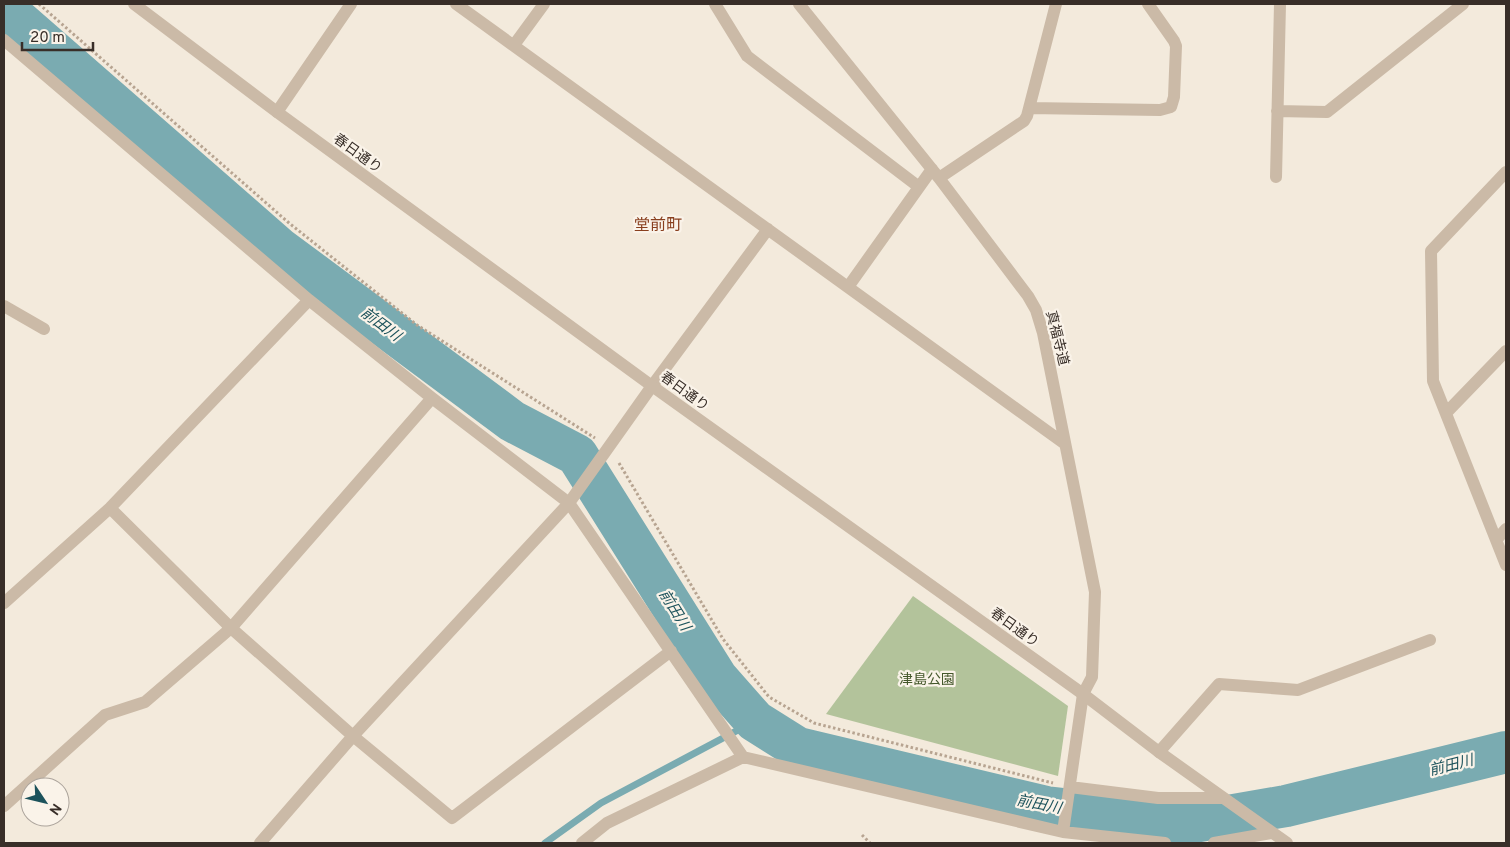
<svg xmlns="http://www.w3.org/2000/svg" width="1510" height="847" font-family="Overpass,'Noto Sans JP',sans-serif">
<style>
.green{fill:#b3c39b}
.lines{fill:none;stroke-linecap:round;stroke-linejoin:round}
.stream{stroke:#7aabb1;stroke-width:7}
.river{stroke:#7aabb1;stroke-width:42}
.path{stroke:#b7a491;stroke-width:3;stroke-dasharray:2.5 2.5;stroke-linecap:butt}
.minor{stroke:#cbbaa7;stroke-width:12}
.tertiary{stroke:#cbbaa7;stroke-width:12}
.labels{text-anchor:middle;stroke-width:4.5;stroke-linejoin:round;paint-order:stroke}
.street-label{font-size:14px;fill:#382e28;stroke:#faf3e9}
.park-label{font-size:14px;fill:#44572b;stroke:#faf3e9}
.water-label{font-size:15px;font-style:italic;fill:#1c525b;stroke:#faf3e9}
.quarter-label{font-size:16px;fill:#893f1e;stroke:#faf3e9}
</style>
<rect width="100%" height="100%" fill="#f3eadc"/>
<!-- green -->
<path class="green" d="M913 596 1068 706 1058 776 826 714Z"/>
<g class="lines">
<!-- stream -->
<path class="stream" d="M545 843 601 803 755 721"/>
<!-- river -->
<path class="river" d="M4 8 279 248 512 421 577 455 717 678 755 721 798 748 1046 807 1188 823 1286 806 1506 752"/>
<!-- path -->
<path class="path" d="M39 4 289 223 417 325 595 438
M619 463 723 639 769 697 814 723 1053 783
M862 835 870 843"/>
<!-- minor -->
<path class="minor" d="M456 4 1065 444
M715 4 747 56 919 187
M799 4 939 178 1028 296 1036 310 1043 333 1095 592 1092 677 1083 694 1063 832
M4 40 309 300 432 398 569 503 743 757
M514 45 544 4
M1029 108 1160 110 1171 107 1174 97 1176 46 1174 41 1148 4
M1277 111 1327 112 1463 4
M277 112 351 4
M1506 172 1431 251 1433 381 1506 565
M1276 177 1280 4
M939 178 1024 121 1027 116 1056 4
M848 287 932 169
M4 306 44 329
M1446 413 1506 351
M110 508 231 628 353 736 452 818 671 651
M1497 539 1506 529
M4 603 110 508 309 300
M1159 752 1219 684 1298 690 1430 640
M1070 787 1158 798H1223
M4 806 105 715 145 702 231 628 432 398
M260 843 353 736 569 503 652 386 768 229
M582 843 607 823 743 757 1063 832 1165 843
M1214 843 1271 833"/>
<!-- tertiary -->
<path class="tertiary" d="M134 4 277 112 652 386 1083 694 1159 752 1287 843"/>
</g>
<g class="labels">
<!-- street labels -->
<g class="street-label">
<text transform="translate(358 153) rotate(36)" y="5">春日通り</text>
<text transform="translate(1058 338) rotate(76)" y="5">真福寺道</text>
<text transform="translate(685 391) rotate(36)" y="5">春日通り</text>
<text transform="translate(1015 627) rotate(36)" y="5">春日通り</text>
</g>
<!-- park labels -->
<g class="park-label">
<text x="927" y="684">津島公園</text>
</g>
<!-- water labels -->
<g class="water-label">
<text transform="translate(381 324) rotate(37)" y="5">前田川</text>
<text transform="translate(675 610) rotate(58)" y="5">前田川</text>
<text transform="translate(1451 765) rotate(-14)" y="5">前田川</text>
<text transform="translate(1039 804) rotate(11)" y="5">前田川</text>
</g>
<!-- quarter labels -->
<g class="quarter-label">
<text x="658" y="230">堂前町</text>
</g>
</g>
<!-- border -->
<rect width="1510" height="847" fill="none" stroke="#382e28" stroke-width="10"/>
<!-- north arrow -->
<g transform="translate(45 802) rotate(125)"><circle r="24" fill="#faf3e9" stroke="#aca49c"/>
<path d="M0-4L9 19L0 12L-9 19Z" fill="#1c525b"/>
<text y="-8" font-size="14" font-weight="bold" text-anchor="middle" fill="#382e28">N</text>
</g>
<!-- scale -->
<path d="M22 42v8h71v-8" fill="none" stroke="#382e28" stroke-width="2.5"/>
<text x="30" y="42" font-size="15" fill="#382e28" stroke="#faf3e9" stroke-width="4" paint-order="stroke">20 m</text>
</svg>
